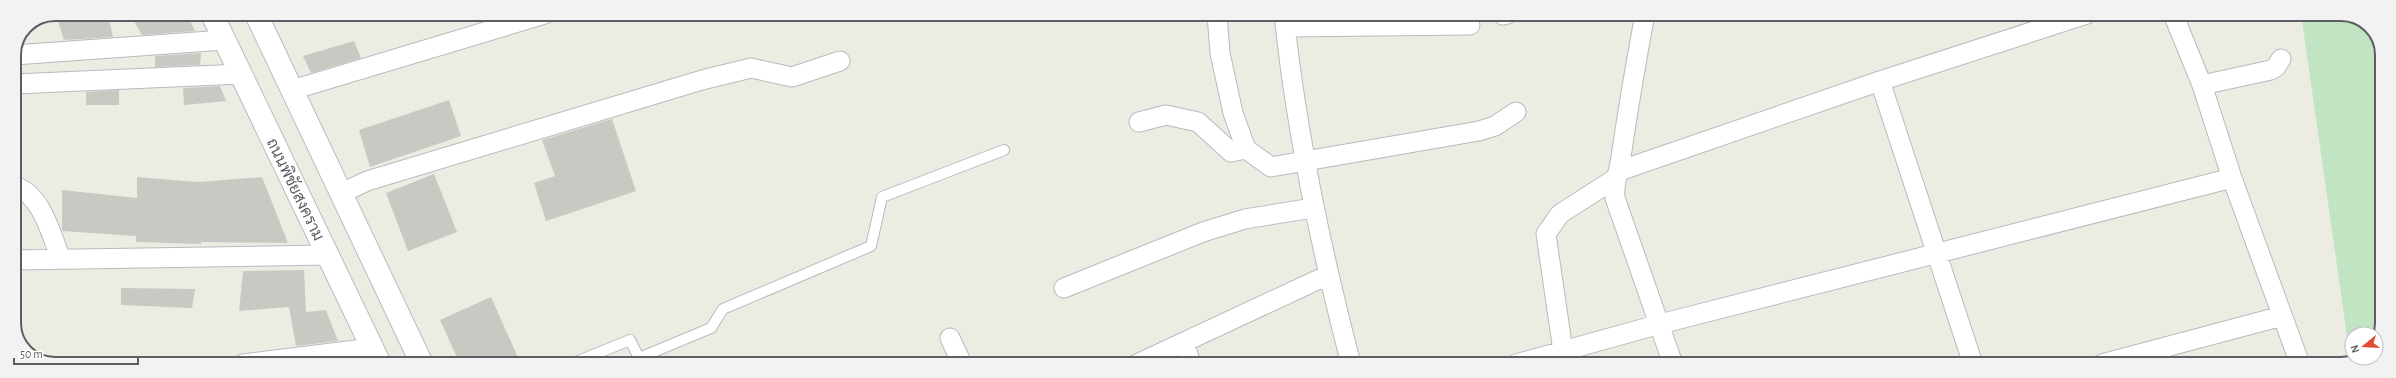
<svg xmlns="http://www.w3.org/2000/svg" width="2396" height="378" font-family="'Alegreya Sans',Sarabun,sans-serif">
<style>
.green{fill:#c1e4c3}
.building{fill:#cac8c2}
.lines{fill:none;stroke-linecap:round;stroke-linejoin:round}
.lane-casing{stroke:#b8babf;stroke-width:12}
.street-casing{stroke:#b8babf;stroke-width:21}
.secondary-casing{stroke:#b9bbc1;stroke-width:24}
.lane{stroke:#fff;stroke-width:10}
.street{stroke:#fff;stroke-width:19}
.secondary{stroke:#fff;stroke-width:22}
.labels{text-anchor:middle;stroke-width:3;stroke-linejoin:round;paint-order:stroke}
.street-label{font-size:16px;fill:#5b5e63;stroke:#fff}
.rim{fill:none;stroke:#5b5e63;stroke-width:2}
</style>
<rect width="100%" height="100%" fill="#edece3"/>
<!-- green -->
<path class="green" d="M2301 14H2347L2370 26 2382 50V329L2376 339V334H2352V350H2349Z"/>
<!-- building -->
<path class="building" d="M56 14H108L113 37 64 40Z
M130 14H187L195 31 142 35Z
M354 41 361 58 311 73 303 56Z
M201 53 200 65 155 67V56Z
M220 86 226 101 184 105 183 88Z
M119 90V105H86V92Z
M449 100 461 136 370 167 359 130Z
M612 119 636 191 546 221 534 183 555 176 542 140Z
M434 174 457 232 408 251 386 193Z
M137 177 198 182 262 177 288 243 201 242V244L136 242V236L62 231V190L137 198Z
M304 270 306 312 326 310 338 341 296 346 289 307 239 311 243 271Z
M121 288 195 289 192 308 121 305Z
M491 297 521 364H460L440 320Z"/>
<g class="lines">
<!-- lane casing -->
<g class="lane-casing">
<path id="lane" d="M571 364 630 340 639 358 711 328 723 309 871 246 882 197 1004 150"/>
</g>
<!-- street casing -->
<g class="street-casing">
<path id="street" d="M1217 14 1220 53 1233 113 1246 149 1271 167 1479 131 1495 126 1516 112
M1284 14C1296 133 1321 249 1351 364
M1645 14C1636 62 1628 109 1621 157 1619 172 1613 184 1615 198L1673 364
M2173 14 2202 85 2232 178 2300 364
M1503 15 1507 14
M1286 27 1470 25
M14 55 224 40
M1880 81 1973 364
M14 84 241 74
M2202 85 2271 70 2276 67 2281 59
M292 90 545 14
M1139 122 1166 115 1198 122 1231 152 1246 149
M1619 171 1880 81 2087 14
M14 186C42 194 51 235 61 259
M342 193 367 181 702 80 751 68 792 77 840 61
M14 260 328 255
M1064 288 1203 232 1245 219 1313 208
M950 338 962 364
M1184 342 1191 364
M1563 351 1546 234 1560 214 1616 178
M243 364 372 348
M1137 364 1328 275
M1516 364 1660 324 2232 178
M2102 364 2282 316"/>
</g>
<!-- secondary casing -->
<g class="secondary-casing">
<path id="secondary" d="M212 14 380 364
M256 14 422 364"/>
</g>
<!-- lane -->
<use href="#lane" class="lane"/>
<!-- street -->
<use href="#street" class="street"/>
<!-- secondary -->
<use href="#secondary" class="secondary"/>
</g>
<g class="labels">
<!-- street labels -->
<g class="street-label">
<text transform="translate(296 189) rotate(64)" y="6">ถนนพิชัยสงคราม</text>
</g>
</g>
<!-- crop -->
<path d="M0 0H2396V378H0ZM55 21H2341A34 34 0 0 1 2375 55V323A34 34 0 0 1 2341 357H55A34 34 0 0 1 21 323V55A34 34 0 0 1 55 21Z" fill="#f2f2f3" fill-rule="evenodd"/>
<path class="rim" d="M55 21H2341A34 34 0 0 1 2375 55V323A34 34 0 0 1 2341 357H55A34 34 0 0 1 21 323V55A34 34 0 0 1 55 21Z"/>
<!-- north arrow -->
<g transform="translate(2364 346) rotate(252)"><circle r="19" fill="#ffffff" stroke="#bdbfc1"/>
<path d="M0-3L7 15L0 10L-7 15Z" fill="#e04d36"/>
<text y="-6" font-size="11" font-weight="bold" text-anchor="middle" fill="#5b5e63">N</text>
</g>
<!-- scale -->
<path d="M14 358v6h124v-6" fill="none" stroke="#5b5e63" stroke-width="2"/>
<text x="20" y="358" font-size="12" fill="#5b5e63" stroke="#ffffff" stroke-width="3" paint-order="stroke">50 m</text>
</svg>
